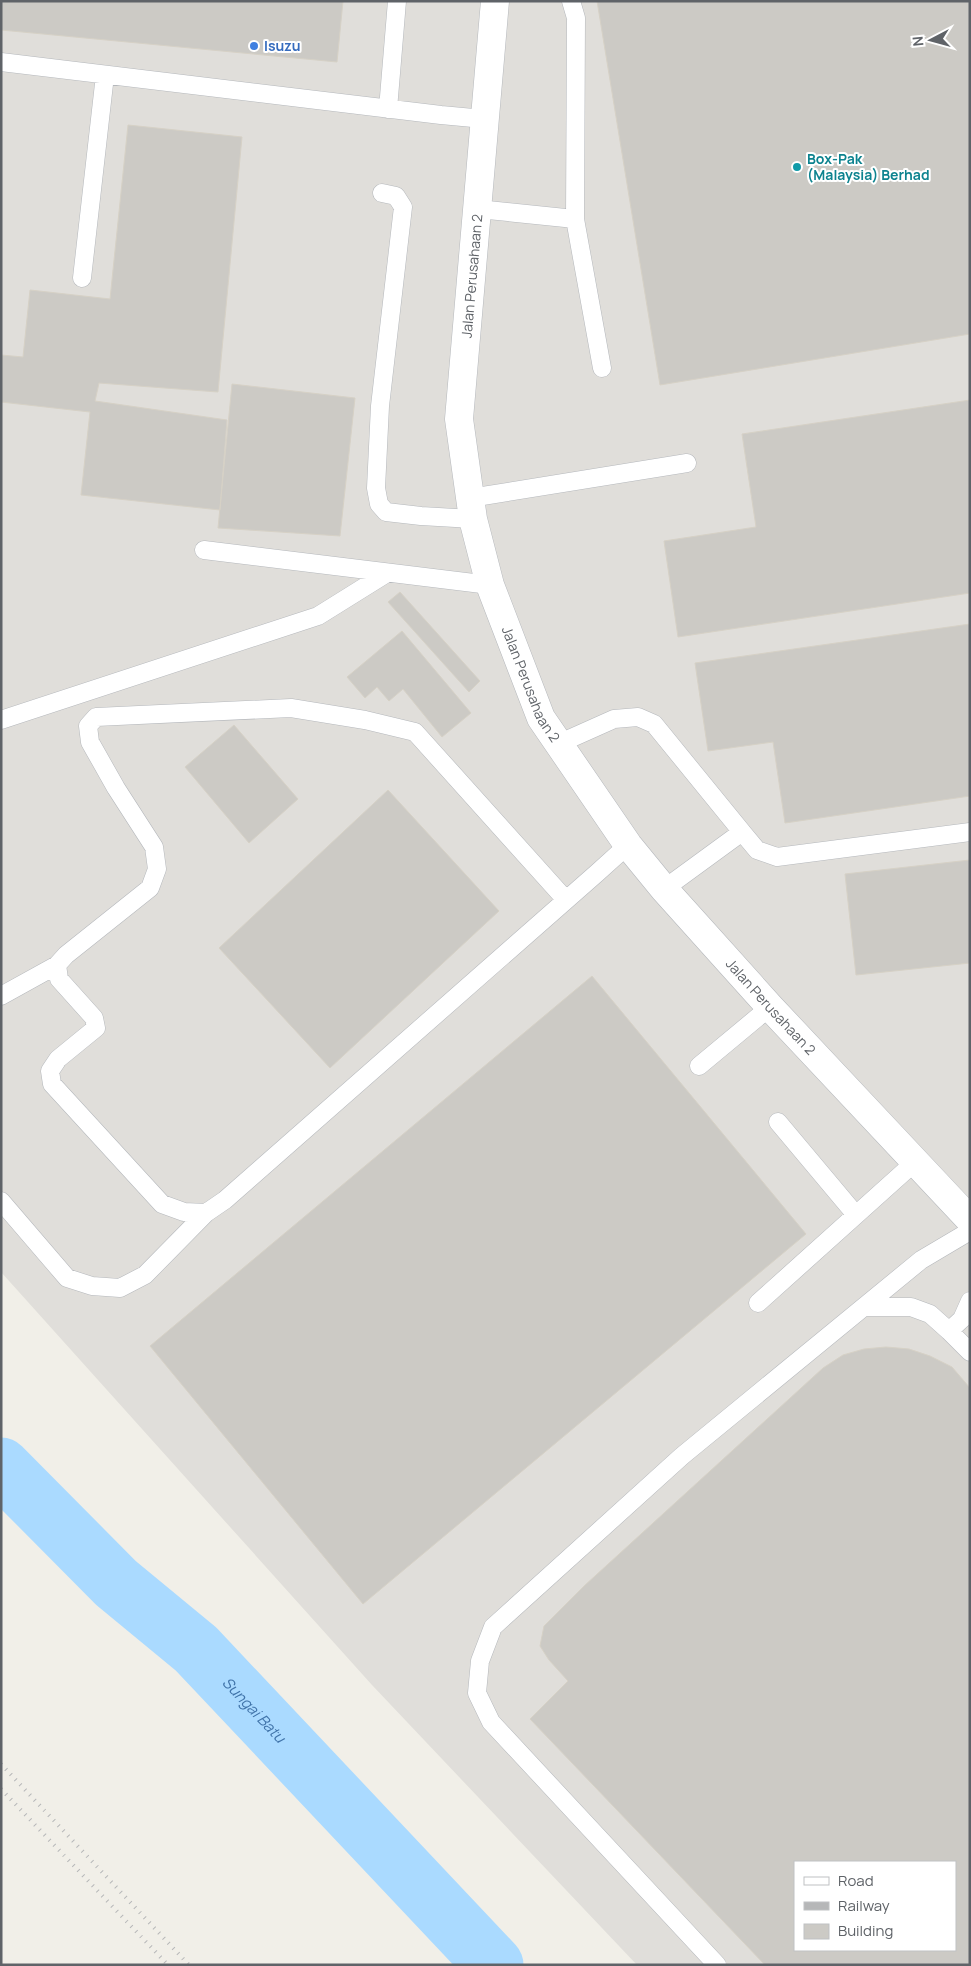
<svg xmlns="http://www.w3.org/2000/svg" width="971" height="1966" font-family="Manrope,sans-serif">
<style>
.industrial{fill:#e0deda;fill-rule:evenodd}
.lines{fill:none;stroke-linecap:round;stroke-linejoin:round}
.river{stroke:#aadaff;stroke-width:59}
.building{fill:#cccac5;stroke:#d6d1c6;fill-rule:evenodd}
.lane-casing{stroke:#b5b8bc;stroke-width:19}
.street-casing{stroke:#b5b8bc;stroke-width:29}
.lane{stroke:#fff;stroke-width:18}
.street{stroke:#fff;stroke-width:28}
.rail{stroke:#b6b7b8;stroke-width:4;stroke-dasharray:1 6;stroke-linecap:butt}
.shop-dot{fill:#3f7fe0;stroke:#fff;stroke-width:2}
.culture-dot{fill:#0f9aa8;stroke:#fff;stroke-width:2}
.labels{text-anchor:middle;stroke-width:4;stroke-linejoin:round;paint-order:stroke}
.shop-label{font-size:14px;font-weight:bold;fill:#366cbe;stroke:#fff;text-anchor:start}
.culture-label{font-size:14px;font-weight:bold;fill:#0d838f;stroke:#fff;text-anchor:start}
.street-label{font-size:14px;fill:#5f6368;stroke:#fff}
.water-label{font-size:15px;font-style:italic;fill:#4174aa;stroke:#fff}
</style>
<rect width="100%" height="100%" fill="#f1efe8"/>
<!-- industrial -->
<path class="industrial" d="M1 1H970V1965H637L372 1685 1 1272ZM795 1862H955V1950H795Z"/>
<g class="lines">
<!-- river -->
<path class="river" id="s1" d="M1 1467 116 1583 196 1649 494 1965"/>
</g>
<!-- building -->
<path class="building" d="M1 1H343L337 62 1 30Z
M597 1H970V334L660 385Z
M128 125 242 137 218 392 99 383 95 401 227 420 220 510 81 495 90 412 1 402V355L23 357 30 290 110 299Z
M232 384 355 398 340 536 218 528Z
M970 400V593L678 637 664 541 756 527 742 434Z
M400 592 480 681 469 692 388 602Z
M970 624V796L785 823 773 742 708 751 695 663Z
M402 631 471 713 442 737 403 689 389 701 377 687 365 698 347 677Z
M234 725 298 799 249 843 185 767Z
M388 790 499 911 330 1068 219 948Z
M970 860V963L856 975 845 874Z
M592 976 806 1234 363 1604 150 1346Z
M886 1347 909 1349 930 1356 952 1367 970 1388V1965H765L530 1719 568 1681 549 1660 540 1646 544 1626 584 1586 823 1368 843 1355 864 1349ZM795 1862H955V1950H795Z"/>
<g class="lines">
<!-- lane casing -->
<g class="lane-casing">
<path id="lane" d="M1 62 441 115 484 119
M388 109 397 1
M382 193 396 196 403 207 380 406 376 488 379 504 386 512 421 516 473 519
M478 209 575 219 576 18 571 1
M575 219 602 368
M82 278 105 75
M470 498 687 463
M204 550 490 585
M1 720 318 616 387 573
M558 744 614 719 638 717 654 724 742 832 664 889
M742 832 757 850 777 857 970 832
M566 900 415 732 365 720 291 708 96 717 88 726 90 742 116 788 154 847 157 869 150 888 66 955 57 965 59 979 94 1018 96 1028 58 1059 50 1071 52 1084 162 1204 184 1212 206 1213 225 1200 597 873 628 845
M1 996 57 965
M699 1066 770 1007
M778 1122 856 1215
M1 1201 67 1278 92 1286 120 1288 145 1275 206 1213
M758 1303 915 1162
M864 1307H911L930 1314 949 1331 962 1319 970 1301
M949 1331 970 1352
M717 1965 491 1722 477 1693 480 1661 493 1627 682 1456 921 1260 970 1231"/>
</g>
<!-- street casing -->
<g class="street-casing">
<g id="street">
<path id="s2" d="M495 1 459 419 473 519 490 585 541 718 628 845 664 889 770 1007 970 1220"/>
</g>
</g>
<!-- lane -->
<use href="#lane" class="lane"/>
<!-- street -->
<use href="#street" class="street"/>
<!-- rail -->
<path class="rail" d="M1 1764 189 1965
M1 1789 168 1965"/>
</g>
<!-- markers -->
<circle class="shop-dot" cx="254" cy="46" r="5"/>
<circle class="culture-dot" cx="797" cy="167" r="5"/>
<g class="labels">
<!-- shop labels -->
<g class="shop-label">
<text x="264" y="51">Isuzu</text>
</g>
<!-- culture labels -->
<g class="culture-label">
<text x="807" y="164">Box-Pak<tspan x="807" dy="16">(Malaysia) Berhad</tspan></text>
</g>
<!-- street labels -->
<g class="street-label">
<text transform="translate(472 276) rotate(-85)" y="5">Jalan Perusahaan 2</text>
<text dy="5" stroke="none"><textPath href="#s2" startOffset="696">Jalan Perusahaan 2</textPath></text>
<text dy="5" stroke="none"><textPath href="#s2" startOffset="1101">Jalan Perusahaan 2</textPath></text>
</g>
<!-- water labels -->
<g class="water-label">
<text dy="5" stroke="none"><textPath href="#s1" startOffset="351">Sungai Batu</textPath></text>
</g>
</g>
<!-- border -->
<rect width="971" height="1966" fill="none" stroke="#5f6368" stroke-width="5"/>
<!-- legend -->
<rect x="794" y="1861" width="162" height="90" fill="#ffffff" stroke="#bfc1c3"/>
<rect x="804" y="1877" width="25" height="8" fill="#ffffff" stroke="#bfc1c3"/>
<text x="838" y="1886" font-size="15" fill="#5f6368">Road</text>
<rect x="804" y="1902" width="25" height="8" fill="#b6b7b8" stroke="#bfc1c3"/>
<text x="838" y="1911" font-size="15" fill="#5f6368">Railway</text>
<rect x="804" y="1924" width="25" height="15" fill="#cccac5" stroke="#bfc1c3"/>
<text x="838" y="1936" font-size="15" fill="#5f6368">Building</text>
<!-- north arrow -->
<g transform="translate(931 40) rotate(264)" stroke="#ffffff" stroke-width="4" paint-order="stroke">
<path d="M0-4L9 19L0 12L-9 19Z" fill="#5f6368"/>
<text y="-8" font-size="14" font-weight="bold" text-anchor="middle" fill="#5f6368">N</text>
</g>
</svg>
